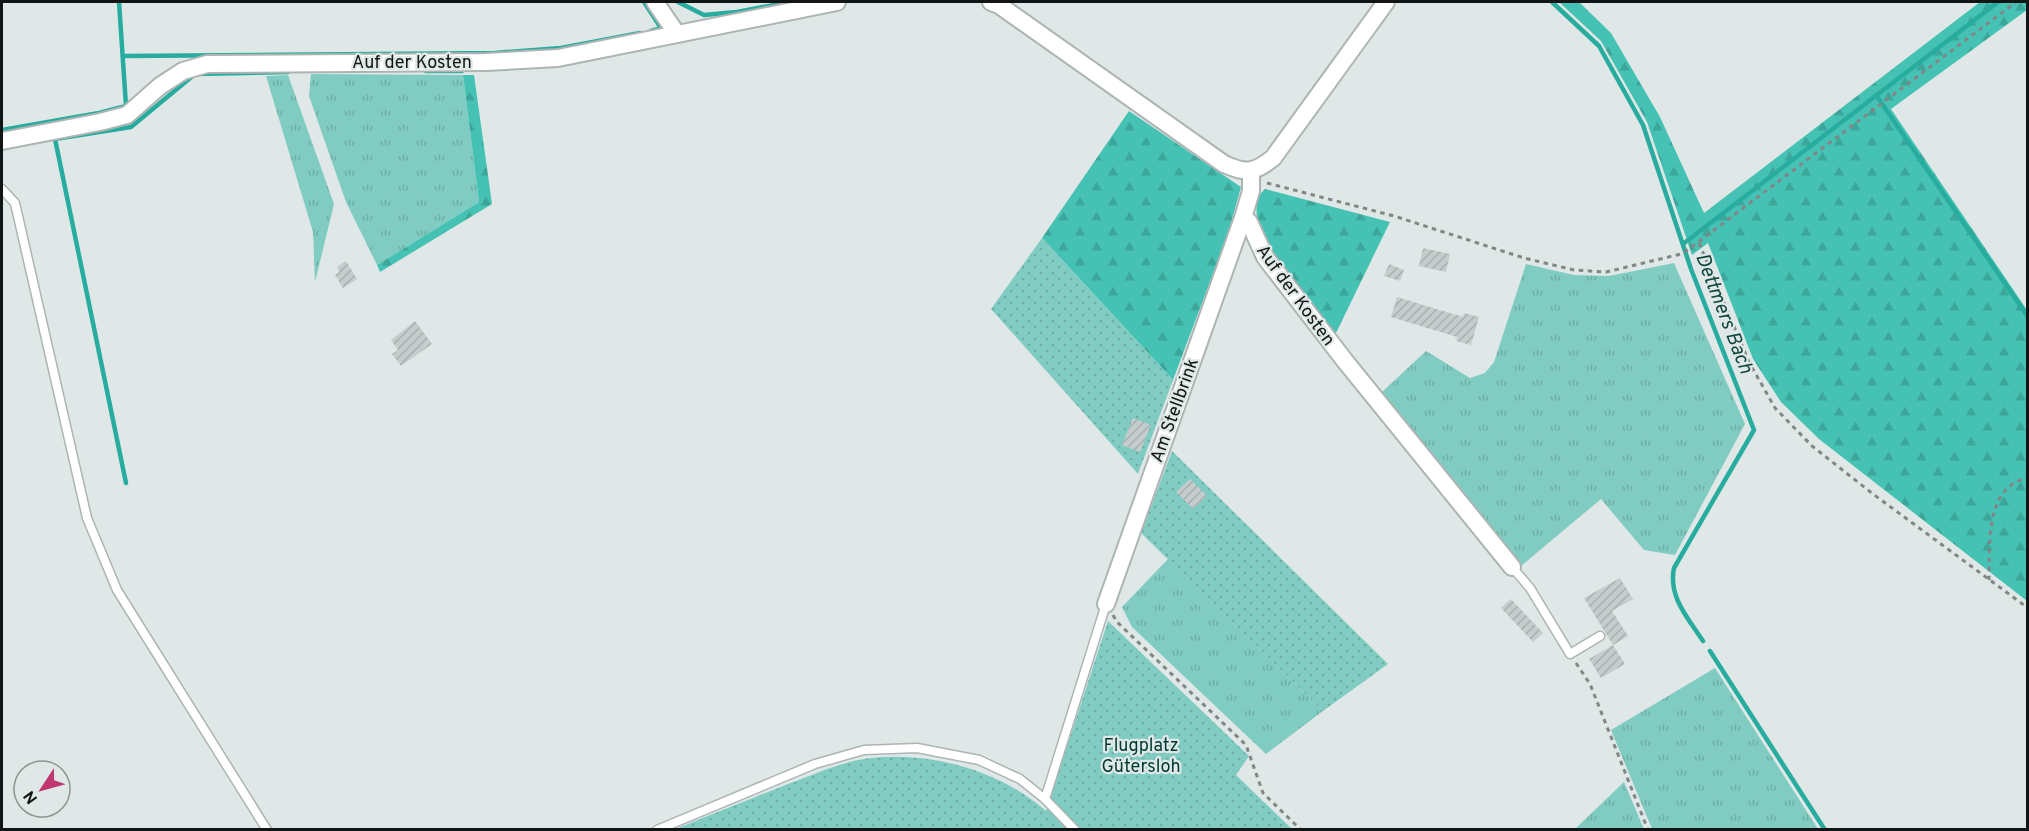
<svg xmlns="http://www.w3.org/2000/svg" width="2029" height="831" font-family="Overpass,sans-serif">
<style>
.grass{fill:url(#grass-tufts)}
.forest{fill:url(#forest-firs)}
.park{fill:url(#park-dots)}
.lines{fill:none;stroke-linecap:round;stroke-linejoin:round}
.stream{stroke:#27ac9f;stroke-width:4.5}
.building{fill:url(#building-hatch)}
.service-casing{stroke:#adb5b4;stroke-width:11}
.minor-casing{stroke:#adb5b4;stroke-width:20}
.path{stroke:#818786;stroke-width:3;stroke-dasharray:4.5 4.5;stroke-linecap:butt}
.service{stroke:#fff;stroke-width:8}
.minor{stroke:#fff;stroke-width:16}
.labels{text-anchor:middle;stroke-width:4.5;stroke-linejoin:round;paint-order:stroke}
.street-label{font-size:18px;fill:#121515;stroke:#dfe8e6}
.park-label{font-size:18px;fill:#003933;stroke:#dfe8e6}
.water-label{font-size:20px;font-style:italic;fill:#0f4640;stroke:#dfe8e6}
</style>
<defs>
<pattern id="grass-tufts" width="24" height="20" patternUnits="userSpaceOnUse" patternTransform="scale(1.5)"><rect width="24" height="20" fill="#81ccc2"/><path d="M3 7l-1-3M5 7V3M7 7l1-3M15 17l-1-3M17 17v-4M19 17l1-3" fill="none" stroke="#6eaea6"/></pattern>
<pattern id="forest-firs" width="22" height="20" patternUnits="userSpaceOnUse" patternTransform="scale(1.5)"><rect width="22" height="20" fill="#46c2b4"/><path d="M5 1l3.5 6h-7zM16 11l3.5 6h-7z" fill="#3ca69a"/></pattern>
<pattern id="park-dots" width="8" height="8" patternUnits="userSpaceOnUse" patternTransform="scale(1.5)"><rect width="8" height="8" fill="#81ccc2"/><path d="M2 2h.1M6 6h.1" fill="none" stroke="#6eaea6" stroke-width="1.8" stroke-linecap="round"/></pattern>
<pattern id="building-hatch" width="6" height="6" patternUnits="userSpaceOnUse" patternTransform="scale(1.5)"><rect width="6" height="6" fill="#c5cdcc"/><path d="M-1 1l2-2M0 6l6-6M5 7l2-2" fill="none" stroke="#a8afae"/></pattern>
</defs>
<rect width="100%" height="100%" fill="#dfe8e6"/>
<!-- grass -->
<path class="grass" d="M311 74 463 75 479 202 377 265 346 202 309 96Z
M288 75 334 204 315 282 313 232 266 76Z
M1674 263 1745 424 1675 555 1644 550 1601 499 1521 566 1382 392 1426 351 1470 378 1485 373 1494 362 1526 264 1574 275 1609 276Z
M1168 559 1323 711 1266 754 1132 627 1122 607Z
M1715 668 1818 829H1652L1611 730Z
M1624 782 1644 829H1575Z"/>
<!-- forest -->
<path class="forest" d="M1559 2H1579L1611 33 1660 117 1704 213 1980 2H2027V10L1891 109 2027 310V601L1819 439 1781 402 1753 359 1708 243 1692 255 1647 122 1601 41Z
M463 75H474L492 204 380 272 377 265 479 202Z
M1129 111 1241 187 1228 234 1173 380 1042 238Z
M1265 189 1390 222 1335 335 1269 254 1257 224 1256 198Z"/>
<!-- park -->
<path class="park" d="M1042 238 1173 380 1138 474 991 309Z
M1172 451 1388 664 1323 711 1141 533Z
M1108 621 1249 756 1236 775 1292 829 673 830C712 814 750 799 788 784 815 774 843 761 871 758 933 752 999 770 1046 811Z"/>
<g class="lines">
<!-- stream -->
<path class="stream" d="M644 2 661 28 651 31
M678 2 704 15 737 12 790 2
M1552 2 1599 46 1643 125 1691 269 1754 430 1674 568C1668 597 1688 618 1703 641
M123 56 495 53 561 48 640 33
M426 71H462
M1876 95 2028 317
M2 130 99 113 126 106 119 2
M1683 244 1998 2
M126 483 55 139 131 127 195 74 288 72
M1710 651 1825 830"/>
</g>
<!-- building -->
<path class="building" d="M1423 248 1450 254 1446 272 1419 266Z
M346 261 357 279 343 288 335 275 339 272 337 267Z
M1389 264 1404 270 1400 281 1384 276Z
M1397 297 1463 317 1464 313 1479 317 1471 345 1456 341 1457 337 1391 317Z
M415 321 432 344 401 366 392 354 398 350 391 340Z
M1133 418 1151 425 1140 452 1122 445Z
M1190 479 1207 496 1193 509 1176 492Z
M1620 578 1633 599 1612 611 1628 636 1613 645 1625 664 1601 678 1589 659 1613 645 1584 598Z
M1511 599 1543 633 1533 642 1501 608Z"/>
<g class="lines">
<!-- service casing -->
<g class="service-casing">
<path id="service" d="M2 189 15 203 87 518 117 590 267 830
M1512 567 1530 588 1570 654 1600 636
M1045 799 1106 604
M657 830 815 764 864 750 917 748 979 760 1020 779 1045 799 1075 830"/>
</g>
<!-- minor casing -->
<g class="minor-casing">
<path id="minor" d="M655 2 677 34
M991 2 999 5 1224 164C1246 174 1254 173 1273 158L1386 2
M2 141 100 122 127 115 160 86 183 71 207 64 486 62 558 58 837 2
M1243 218 1249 222 1265 257 1345 361 1512 567
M1106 604 1243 218 1251 191V172"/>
</g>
<!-- path -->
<path class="path" d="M1267 183 1394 216 1524 258 1574 270 1606 272 1681 254 1689 249 2016 2
M1699 243 1749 362 1775 408 1812 446 1873 494 2028 608
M1989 580C1990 547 1984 486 2028 478
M1113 615 1117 622 1246 745 1263 793 1301 830
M1576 663 1590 684 1648 830"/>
<!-- service -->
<use href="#service" class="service"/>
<!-- minor -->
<use href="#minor" class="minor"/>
</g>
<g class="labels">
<!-- street labels -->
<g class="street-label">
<text x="412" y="68">Auf der Kosten</text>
<text transform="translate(1296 295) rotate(54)" y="6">Auf der Kosten</text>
<text transform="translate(1174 410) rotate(-70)" y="6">Am Stellbrink</text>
</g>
<!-- park labels -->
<g class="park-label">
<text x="1141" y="751">Flugplatz<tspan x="1141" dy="21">Gütersloh</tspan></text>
</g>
<!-- water labels -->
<g class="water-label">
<text transform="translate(1725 313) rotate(69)" y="7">Dettmers Bach</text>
</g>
</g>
<!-- border -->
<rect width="2029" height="831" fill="none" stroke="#121515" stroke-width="6"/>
<!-- north arrow -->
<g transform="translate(42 789) rotate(234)"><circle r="28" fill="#dfe8e6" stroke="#8d9492" stroke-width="1.5"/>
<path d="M0-4.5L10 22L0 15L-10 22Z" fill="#bf3670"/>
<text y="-9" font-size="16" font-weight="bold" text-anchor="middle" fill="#121515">N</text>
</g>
</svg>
